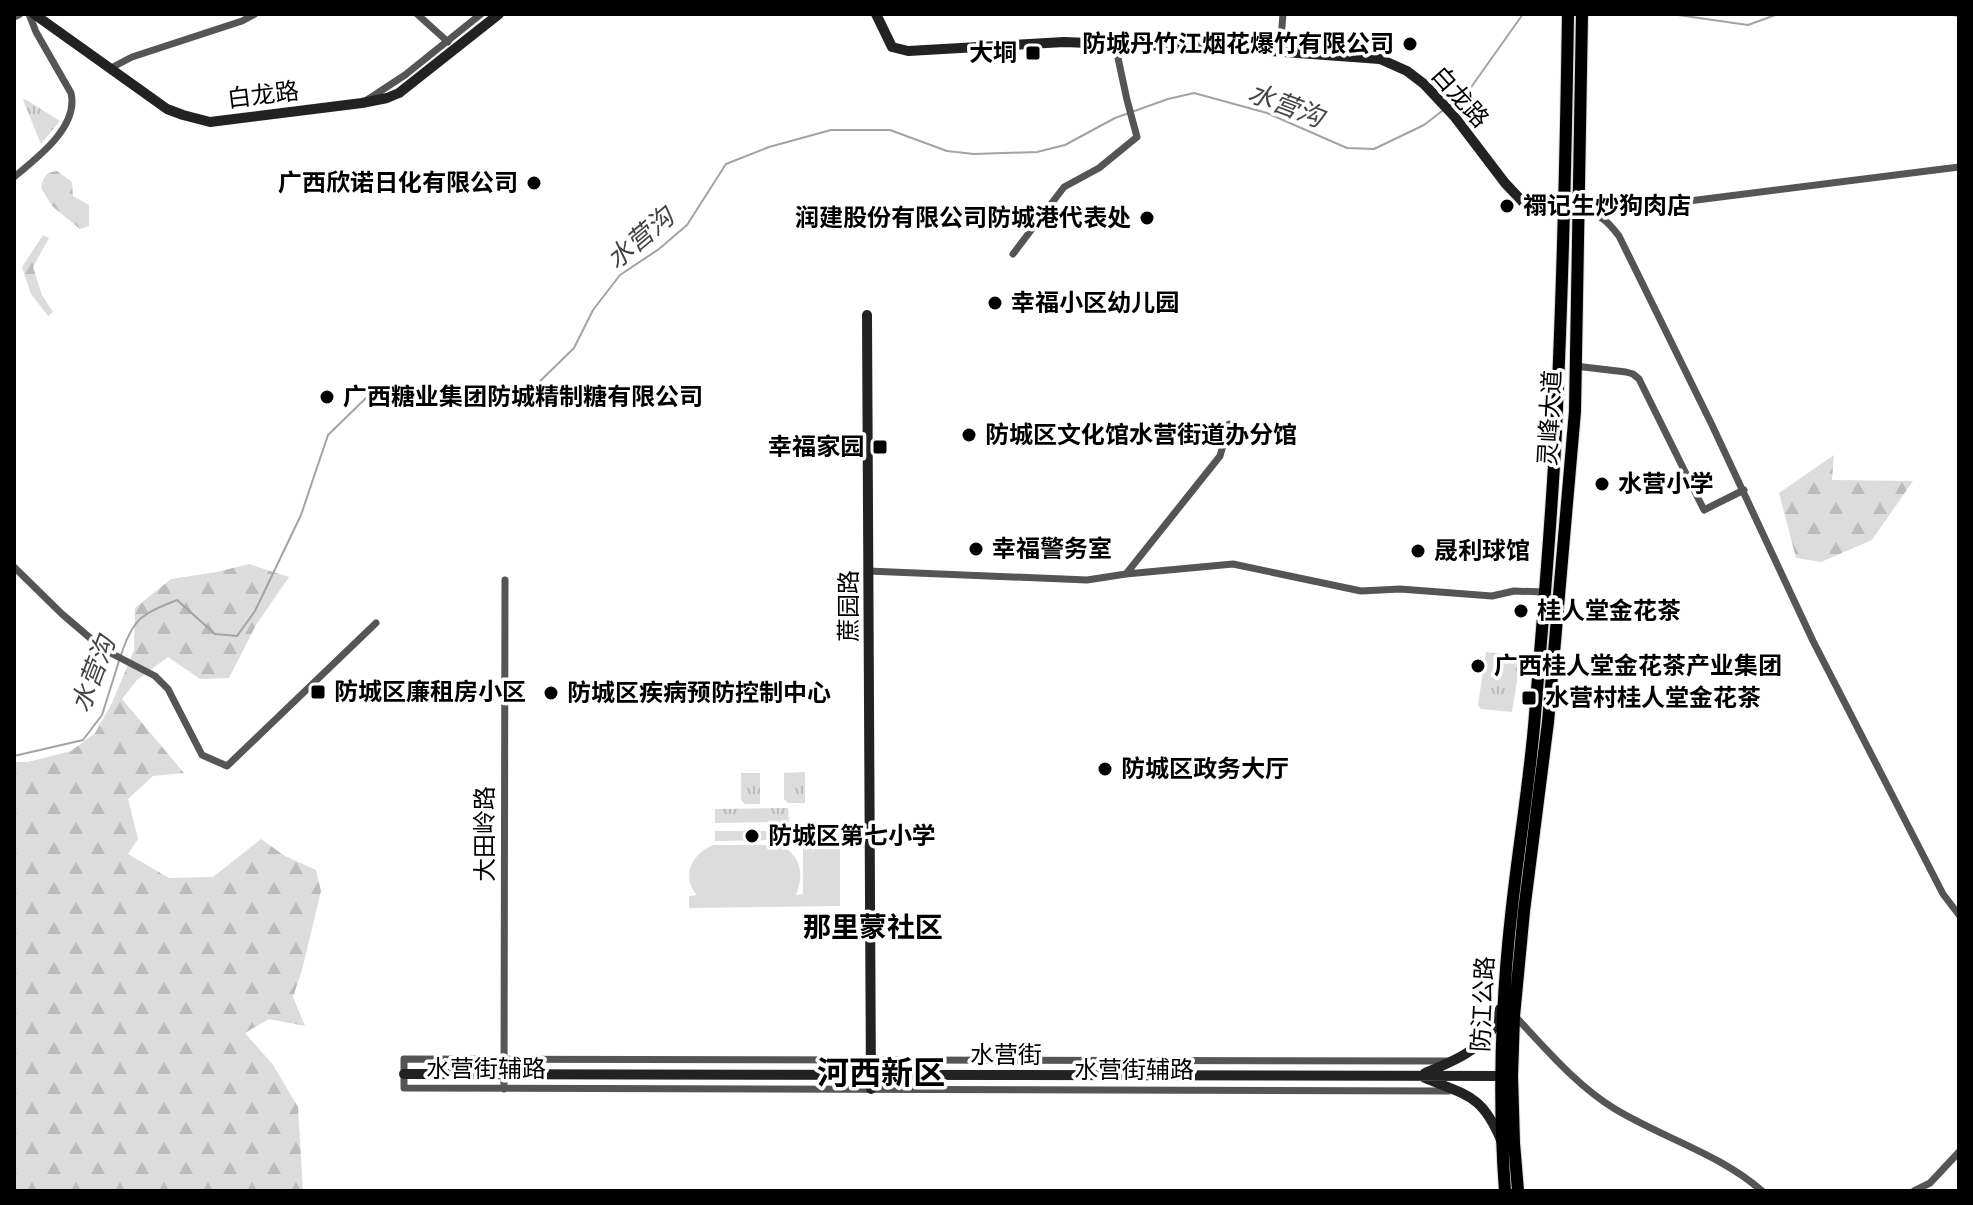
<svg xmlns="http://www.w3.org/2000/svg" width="1973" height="1205" font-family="Karla,'Noto Sans SC',sans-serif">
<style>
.grass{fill:url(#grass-tufts)}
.forest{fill:url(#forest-firs)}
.garden{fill:#dcdcdc}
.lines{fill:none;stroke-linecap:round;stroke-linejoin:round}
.stream{stroke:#a3a3a3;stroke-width:2}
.primary-casing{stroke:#dbdbdb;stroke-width:14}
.street{stroke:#555;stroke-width:7}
.secondary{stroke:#222;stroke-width:10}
.primary{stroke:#000;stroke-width:12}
.poi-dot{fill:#000;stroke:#fff;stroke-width:3}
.labels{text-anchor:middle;stroke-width:7;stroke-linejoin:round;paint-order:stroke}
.poi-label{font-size:24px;font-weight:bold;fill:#000;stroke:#fff;text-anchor:start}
.street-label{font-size:24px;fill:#000;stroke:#fff}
.water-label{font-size:26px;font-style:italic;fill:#444;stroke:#fff}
.quarter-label{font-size:28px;font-weight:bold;fill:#000;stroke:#fff}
.district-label{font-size:32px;font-weight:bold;fill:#000;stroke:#fff}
</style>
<defs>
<pattern id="grass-tufts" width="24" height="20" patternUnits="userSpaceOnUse" patternTransform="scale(2)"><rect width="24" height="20" fill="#dcdcdc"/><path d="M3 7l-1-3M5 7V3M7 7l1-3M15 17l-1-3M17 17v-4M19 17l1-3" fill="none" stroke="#bbb"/></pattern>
<pattern id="forest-firs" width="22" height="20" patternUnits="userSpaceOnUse" patternTransform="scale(2)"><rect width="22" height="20" fill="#dcdcdc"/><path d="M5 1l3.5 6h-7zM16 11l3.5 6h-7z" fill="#bbb"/></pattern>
</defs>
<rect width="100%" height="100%" fill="#fff"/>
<!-- grass -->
<path class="grass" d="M25 99 60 121 41 144 23 100Z
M1486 652 1521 656 1512 712 1481 709 1478 705Z
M805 772V803H788L784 799V773Z
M741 773H760V804H745L741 800Z
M788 808 789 822 715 823V809Z
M715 831H789V840L715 841Z"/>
<!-- forest -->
<path class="forest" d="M57 171 72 182 73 196 89 205V226L80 229 52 206 41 188C43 178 45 172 57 171Z
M43 235 49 238 33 267 42 295 53 312 48 316 31 294 22 267Z
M1834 455 1832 480 1913 481 1872 540 1821 562 1796 558 1779 493Z
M249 564 289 577 256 625 229 678 200 679 168 657 137 680 122 699 184 773 153 776 128 799 138 839 128 854 169 878 213 877 261 839 285 856 316 870 321 891 302 970 293 997 305 1026 269 1019 245 1033 273 1065 298 1107 303 1191H14V762H28L71 751 95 733 112 703 134 650 135 608 171 579 217 572Z"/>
<!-- garden -->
<path class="garden" d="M713 845H780C802 856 804 875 796 895L803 894V848H840V906L689 908V896L697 895C681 877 691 854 713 845Z"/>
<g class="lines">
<!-- stream -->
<path class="stream" d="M1671 14 1748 25 1778 14
M1945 14 1959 16
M1451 105 1467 93 1523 14
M121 655C133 618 142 614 177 600L215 634 237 636 255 611 301 515 328 435 366 398 395 390 452 405 485 401 529 392 574 348 593 310 620 275 659 249 687 225 726 164 769 147 831 130H890L947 151 974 154 1037 152 1065 145 1115 118 1168 99 1194 93 1267 113 1347 148 1374 149 1424 125 1442 111
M14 756 83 740 102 715 119 661"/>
<!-- primary casing -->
<g class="primary-casing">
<path id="primary" d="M1505 1191C1498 1096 1501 1002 1512 907 1519 843 1530 779 1535 715 1543 613 1553 510 1557 407 1563 276 1566 145 1568 14
M1518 1191 1514 1143 1512 1076 1514 1016 1524 911 1548 722 1575 411 1582 14"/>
</g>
<!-- street -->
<path class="street" d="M417 14 448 42
M14 17 20 14
M1280 51 1283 14
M111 68 132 57 242 21 255 14
M367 100 405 75 481 14
M14 177C37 158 79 127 71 93L36 32 29 14
M1579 211C1600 214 1606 219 1619 236L1712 425 1813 641 1943 894 1959 915
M1594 213 1959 167
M1013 254 1064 187 1099 168 1137 137 1127 100 1115 44
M1575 366 1626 372 1633 374 1639 379 1704 510 1744 490
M14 567 62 614 103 649 155 676 168 689 202 755 227 766 376 623
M868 571 1087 580 1126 574 1220 456 1229 424
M1126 574 1233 564 1361 591 1400 589 1492 596 1514 591 1545 592
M1515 1016C1546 1049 1576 1085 1615 1109 1663 1138 1720 1154 1762 1191
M1449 1061 404 1059V1088L1449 1091
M504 1089 505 580
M1914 1191 1930 1183 1959 1152"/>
<!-- secondary -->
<path class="secondary" d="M34 14 167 109 183 115 210 122 362 103 387 98 399 93 499 14
M876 14 892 47 908 51 1064 42 1241 49 1380 59 1407 71 1424 84 1454 116 1505 183 1523 202 1538 209 1572 210
M867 315 871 1089
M1425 1073C1449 1063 1480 1051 1494 1027 1497 1022 1498 1015 1500 1009
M404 1074 1506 1076
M1425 1078C1468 1096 1482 1095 1501 1140"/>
<!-- primary -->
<use href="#primary" class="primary"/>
</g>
<!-- markers -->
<g class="poi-dot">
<circle cx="1410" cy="44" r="8"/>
<rect x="1025" y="45" width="16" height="16" rx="4"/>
<circle cx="534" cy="183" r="8"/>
<circle cx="1507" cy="206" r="8"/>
<circle cx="1147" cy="218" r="8"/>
<circle cx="995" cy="303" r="8"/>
<circle cx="327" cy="397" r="8"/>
<circle cx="969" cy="435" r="8"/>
<rect x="872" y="439" width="16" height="16" rx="4"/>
<circle cx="1602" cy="484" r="8"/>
<circle cx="976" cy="549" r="8"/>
<circle cx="1418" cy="551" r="8"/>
<circle cx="1521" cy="611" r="8"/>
<circle cx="1478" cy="666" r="8"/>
<rect x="310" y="684" width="16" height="16" rx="4"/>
<circle cx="551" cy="693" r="8"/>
<rect x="1521" y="690" width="16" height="16" rx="4"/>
<circle cx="1105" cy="769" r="8"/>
<circle cx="752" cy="836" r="8"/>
</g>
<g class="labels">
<!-- poi labels -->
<g class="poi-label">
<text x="1394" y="52" text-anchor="end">防城丹竹江烟花爆竹有限公司</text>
<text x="1017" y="61" text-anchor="end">大垌</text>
<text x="518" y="191" text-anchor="end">广西欣诺日化有限公司</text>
<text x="1523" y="214">禤记生炒狗肉店</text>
<text x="1131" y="226" text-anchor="end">润建股份有限公司防城港代表处</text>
<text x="1011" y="311">幸福小区幼儿园</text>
<text x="343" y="405">广西糖业集团防城精制糖有限公司</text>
<text x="985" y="443">防城区文化馆水营街道办分馆</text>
<text x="864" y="455" text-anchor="end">幸福家园</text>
<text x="1618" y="492">水营小学</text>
<text x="992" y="557">幸福警务室</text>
<text x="1434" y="559">晟利球馆</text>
<text x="1537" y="619">桂人堂金花茶</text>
<text x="1494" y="674">广西桂人堂金花茶产业集团</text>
<text x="334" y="700">防城区廉租房小区</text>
<text x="567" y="701">防城区疾病预防控制中心</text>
<text x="1545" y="706">水营村桂人堂金花茶</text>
<text x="1121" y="777">防城区政务大厅</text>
<text x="768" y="844">防城区第七小学</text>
</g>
<!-- street labels -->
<g class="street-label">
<text transform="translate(263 95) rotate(-7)" y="8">白龙路</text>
<text transform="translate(1460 97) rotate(48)" y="8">白龙路</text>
<text transform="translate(1550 418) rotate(-87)" y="8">灵峰大道</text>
<text transform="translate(849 606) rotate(-90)" y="8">蔗园路</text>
<text transform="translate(485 834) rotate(-90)" y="8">大田岭路</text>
<text transform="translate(1483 1004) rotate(-87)" y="8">防江公路</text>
<text x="1006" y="1063">水营街</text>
<text x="486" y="1077">水营街辅路</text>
<text x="1134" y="1078">水营街辅路</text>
</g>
<!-- water labels -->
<g class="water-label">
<text transform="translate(1286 105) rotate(21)" y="9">水营沟</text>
<text transform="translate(640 238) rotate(-40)" y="9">水营沟</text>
<text transform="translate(93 674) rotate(-69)" y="9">水营沟</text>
</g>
<!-- quarter labels -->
<g class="quarter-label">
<text x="873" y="937">那里蒙社区</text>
</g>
<!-- district labels -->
<g class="district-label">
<text x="881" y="1084">河西新区</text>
</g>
</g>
<!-- border -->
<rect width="1973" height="1205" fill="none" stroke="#000000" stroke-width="32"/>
</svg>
